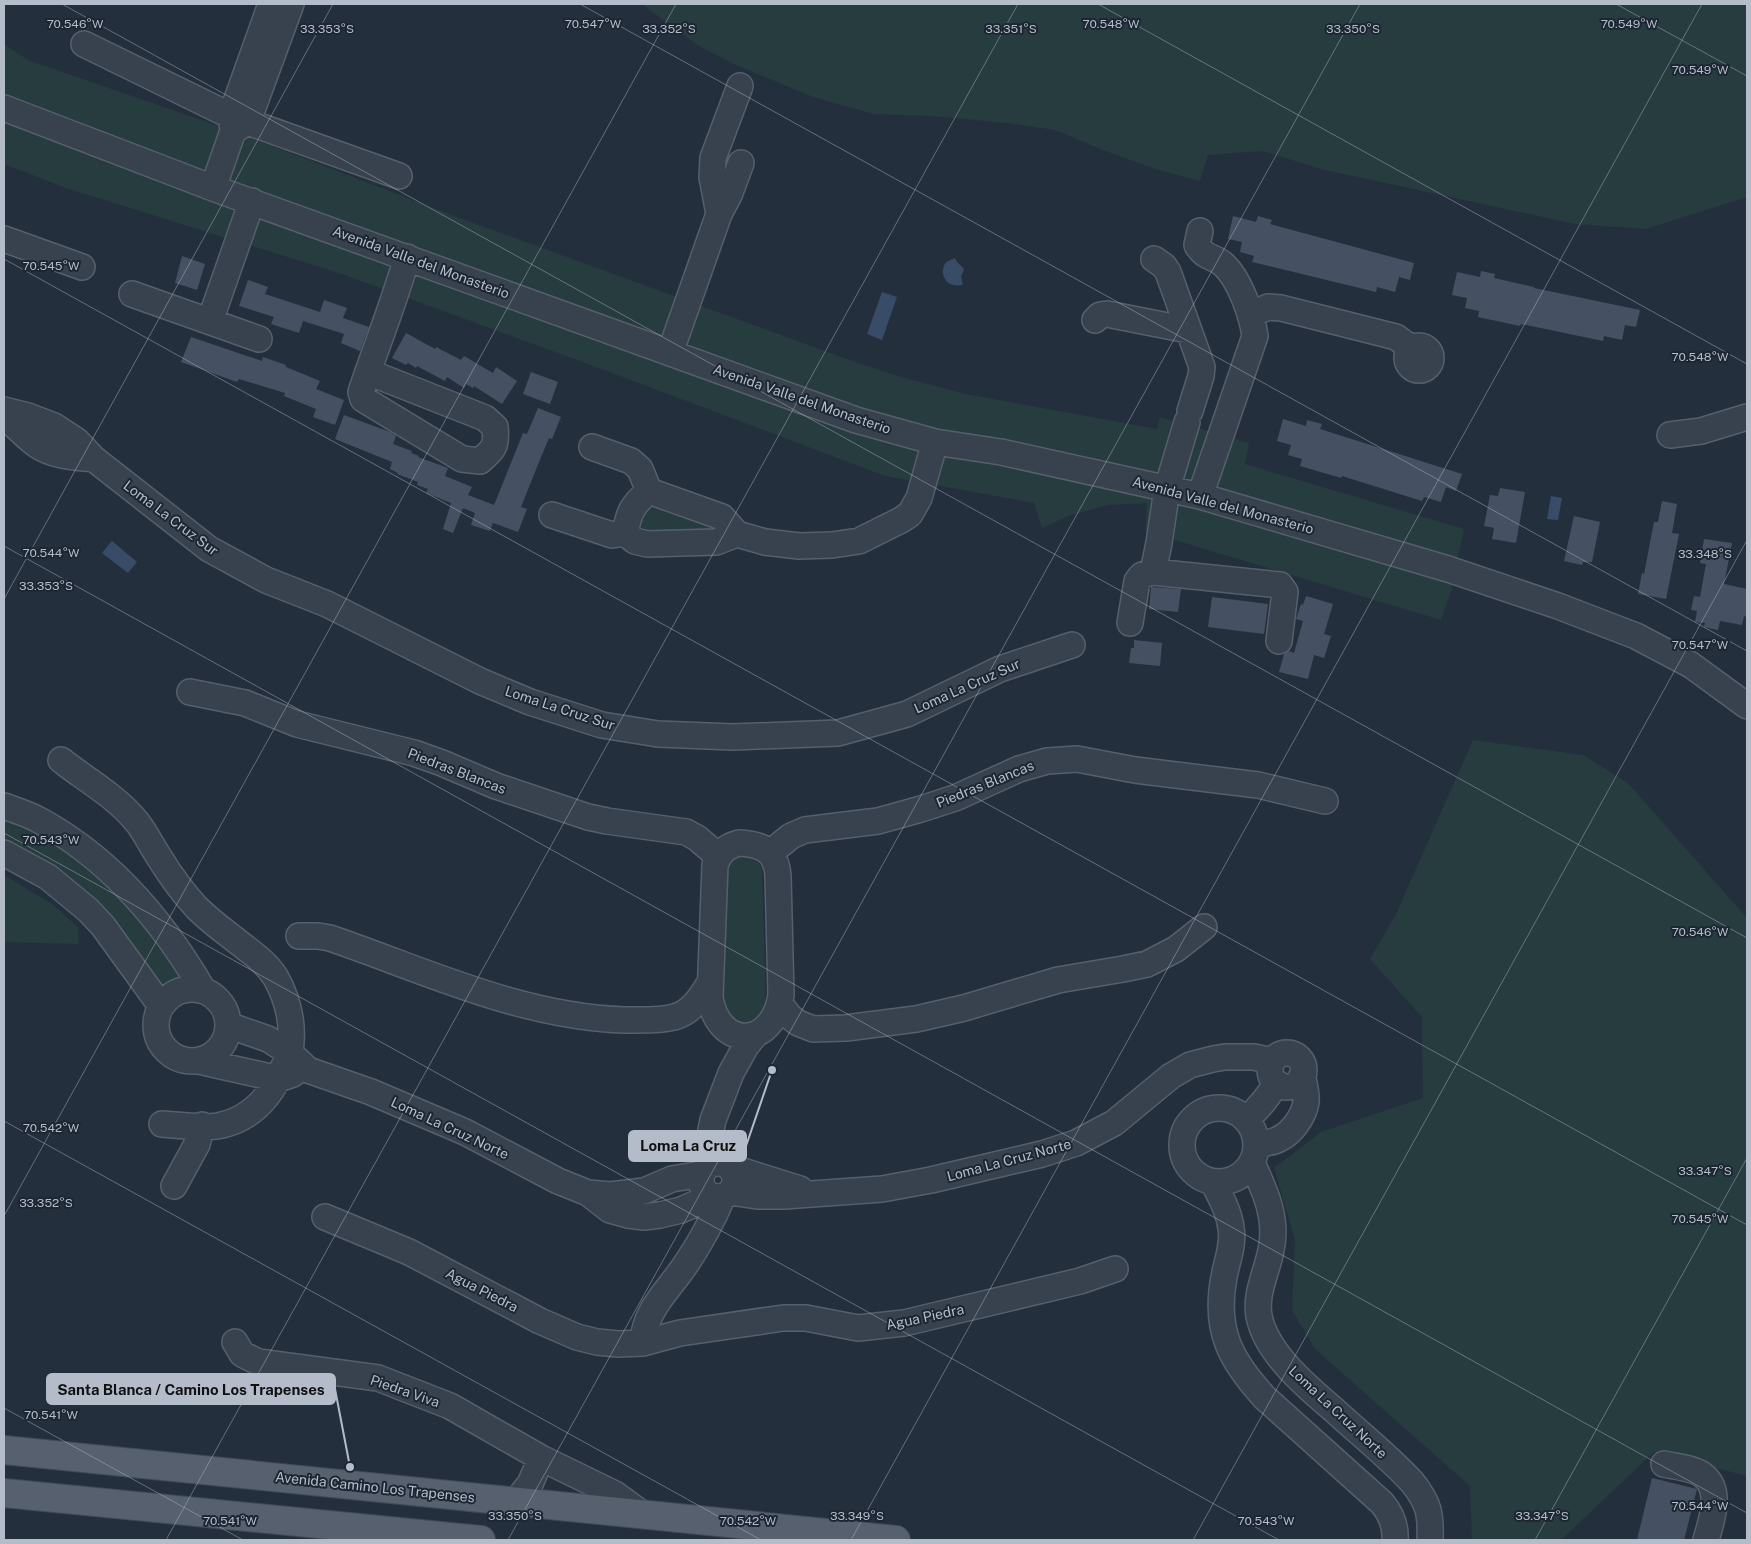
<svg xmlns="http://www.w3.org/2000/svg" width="1751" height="1544" font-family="'Public Sans',sans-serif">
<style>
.green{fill:#263c3f}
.water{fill:#394c67}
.building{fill:#455162}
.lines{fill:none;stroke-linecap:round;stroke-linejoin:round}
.minor-casing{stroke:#565f6c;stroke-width:28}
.major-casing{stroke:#414a57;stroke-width:30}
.minor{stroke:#38414e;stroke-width:25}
.major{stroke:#56606e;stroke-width:28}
.ticks{fill:none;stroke:#b4bcc9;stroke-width:1;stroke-opacity:0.45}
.labels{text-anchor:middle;stroke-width:4;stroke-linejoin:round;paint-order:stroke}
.street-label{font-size:14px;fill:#b4bcc9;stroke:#1d2633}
.ticks-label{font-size:12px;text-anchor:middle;fill:#b4bcc9;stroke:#1d2633;stroke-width:4;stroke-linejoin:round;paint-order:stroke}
.leader{fill:none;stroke:#b4bcc9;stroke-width:2}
.callout-dot{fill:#b4bcc9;stroke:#1d2633;stroke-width:2}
.callout{fill:#b4bcc9;stroke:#b4bcc9;stroke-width:2}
.callout-label{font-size:15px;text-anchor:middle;font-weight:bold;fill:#111}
</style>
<rect width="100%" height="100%" fill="#242f3e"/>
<!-- green -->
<path class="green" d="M642 4H1747V197L1646 229 1575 224 1321 169 1263 151 1208 155 1200 181 1155 169 1100 149 1056 130 1008 123 930 116 874 114 813 97 736 65 697 45Z
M4 44 28 60 233 131 460 218 855 362 901 377 966 394 1157 429 1160 417 1249 443 1245 464 1464 529 1451 591 1441 620 1145 531 1147 503 1108 505 1071 515 1042 528 1034 503 885 476 599 368 342 274 66 188 4 164Z
M646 500 710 517 720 534 633 531Z
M1473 740 1583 755 1628 783 1747 918V1476L1654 1452 1561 1540H1472L1470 1486 1315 1349 1292 1310 1295 1240 1274 1168 1321 1132 1423 1098 1422 1017 1370 959 1396 914Z
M4 815 33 828 73 853 142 916 183 974 180 982 168 990 161 988 134 945 102 910 4 842Z
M737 853 753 856 762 868 766 1006 761 1018 744 1026 722 1015 719 869Z
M4 875 52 904 78 927 79 944 4 942Z"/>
<!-- water -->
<path class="water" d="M955 258C957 264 962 265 964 270L961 277 963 284C958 287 953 285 948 283 942 276 941 270 946 262Z
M882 292 897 297 882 340 867 334Z
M1551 496 1562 498 1558 520 1547 519Z
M112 541 137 562 128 573 102 553Z"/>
<!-- building -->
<path class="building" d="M1233 216 1256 222 1258 216 1272 220 1270 224 1414 263 1410 280 1399 277 1395 292 1377 287 1376 292 1252 262 1254 256 1240 252 1242 242 1228 239Z
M182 256 205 264 197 290 175 283Z
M1481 271 1495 274 1494 278 1534 287V288L1640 310 1636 327 1625 325 1622 340 1604 336 1603 341 1521 324 1520 326 1478 317 1479 311 1465 308 1467 298 1452 295 1457 272 1480 277Z
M248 280 268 287 265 294 320 312 324 300 347 308 343 318 369 327 360 351 341 343 344 334 303 321 299 333 271 324 274 317 239 306Z
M406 333 435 349 436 347 461 360 464 356 493 373 496 367 517 381 502 404 474 386 473 388 466 384 464 388 447 377 445 381 417 366 416 368 408 363 406 365 392 358Z
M191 337 262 361 263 357 286 365V367L320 381 316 389 344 400 335 425 313 417 316 409 284 396 285 393 239 379 237 382 181 362Z
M531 372 558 382 550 404 523 394Z
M538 408 561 417 552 439 549 438 539 462 521 507 527 509 518 532 493 523 490 531 471 525 475 513 463 508 453 533 443 529 451 503 426 493 428 489 417 485 418 482 397 474 398 473 390 469 392 462 335 439 344 415 390 432 396 436 393 444 412 451 411 453 419 456 418 457 448 468 445 476 472 487 468 495 494 505 523 433 527 434Z
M1283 419 1306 426 1307 420 1322 424 1320 429 1462 474 1456 491 1446 487 1441 502 1424 497 1422 501 1342 476 1341 478 1300 466 1302 459 1288 455 1291 445 1277 441Z
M1500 488 1525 492 1516 543 1492 539 1494 528 1484 526 1490 495 1498 496Z
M1662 501 1677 504 1672 533 1679 534 1666 599 1638 594 1642 573 1644 574 1654 522H1658Z
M1574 516 1600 522 1592 562H1583L1582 565 1564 561Z
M1704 539 1732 543 1724 584 1747 589V617L1744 616 1742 625 1720 621 1718 630 1704 627 1705 623 1695 622 1697 611 1691 610 1694 596 1700 597 1706 564 1700 563Z
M1151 587 1181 589 1178 612 1149 609Z
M1306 596 1333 604 1324 634 1331 636 1324 658 1314 655 1308 679 1279 672 1284 654 1289 651 1294 653 1303 621 1296 619 1301 604 1303 605Z
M1212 597 1268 604 1264 634 1208 627Z
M1134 640 1162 643 1160 666 1129 663 1131 648H1134Z
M1652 1478 1697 1489 1684 1540H1637Z"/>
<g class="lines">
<!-- minor casing -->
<g class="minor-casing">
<path id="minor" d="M84 44 231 116 399 176
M4 108 213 188 856 420 935 442 1001 452 1200 496 1448 569 1558 606 1636 636 1691 665 1747 706
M235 130 248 121 291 4
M213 188 233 131 231 116 271 4
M719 214 729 195 741 163
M4 239 82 267
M1154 259 1164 266 1168 272 1202 367 1201 376 1190 411
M132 294 259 339
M1250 315 1268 307 1281 308 1396 337 1411 348
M1095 320 1100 315 1107 314 1188 330
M210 321 252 201
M1407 358a12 12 0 1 1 24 0a12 12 0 1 1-24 0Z
M670 353 719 214 712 177 713 158 740 86
M368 372 485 418 495 427C497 446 494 449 480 461L462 459 363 399 361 392C376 347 394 303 407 257
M4 410 28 416 54 426 77 441 94 459 209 549 266 580 327 604 480 681 530 702 602 725 658 734 733 737 838 733 907 714 1000 669 1072 645
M4 417C16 425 25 437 37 445 53 456 75 457 94 459
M1670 435 1701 431 1747 417
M592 447 631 461 640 469 649 491
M1200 496 1255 336C1252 315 1240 280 1224 265 1215 256 1205 259 1197 245L1200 231
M552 515 612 535 625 533
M625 533 635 541 647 544 716 542 737 534 765 542 799 546 832 545 859 541 901 520 910 514 919 498 935 442
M625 533C629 512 632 505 649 491L722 517 737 534
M1153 572 1159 543 1167 489 1187 422
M1130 623 1137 581 1142 575 1153 572 1280 585 1285 592 1279 641
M190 692 245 703 297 724 414 753 442 763 496 786 588 817 607 821 686 832 697 838 718 856
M61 760C86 780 116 796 137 822 145 832 151 845 159 857 170 875 183 893 197 908 210 921 224 931 238 942 252 953 266 962 276 978 288 1000 294 1026 290 1051 289 1057 286 1063 283 1068 271 1096 252 1118 222 1125 210 1129 176 1125 162 1124
M4 806C15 810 28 814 39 820 111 859 163 921 203 990
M739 843C762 844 776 850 778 876L781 995C773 1049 718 1050 710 997L715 865C720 852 725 847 739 843Z
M4 853 48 877 88 910 103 926 161 1006
M770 853 791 836 805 830 878 821 921 809 955 798 1019 769 1047 761 1077 759 1135 770 1258 785 1325 801
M299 936H318L330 938C426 971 522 1017 625 1020 640 1020 659 1021 674 1017 691 1013 701 997 709 984
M156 1025a36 36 0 1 1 72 0a36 36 0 1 1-72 0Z
M780 1004 789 1016 798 1023 813 1029 846 1028 916 1019 964 1008 1058 980 1123 969 1147 964 1176 949 1204 927
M228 1025 268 1039 290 1053 308 1070 371 1092 465 1132 558 1181 588 1193 610 1210 628 1215 644 1217 660 1215 681 1210 713 1196
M1270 1070a17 17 0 1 1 34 0a17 17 0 1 1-34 0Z
M199 1061 279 1079 293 1074
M1182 1145a37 37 0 1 1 74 0a37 37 0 1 1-74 0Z
M1246 1119C1259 1109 1268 1096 1277 1083
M1256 1143C1264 1143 1272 1143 1279 1139 1292 1133 1304 1116 1306 1102 1307 1093 1304 1084 1302 1075
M1252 1163C1265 1191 1278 1218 1271 1250 1267 1272 1255 1293 1259 1316 1266 1353 1307 1387 1334 1410 1360 1434 1388 1456 1412 1482 1429 1503 1431 1514 1430 1540
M701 1180a17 17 0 1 1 34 0a17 17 0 1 1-34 0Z
M707 1166 709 1140 713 1120 731 1073 746 1046 755 1035
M730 1167 800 1189
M1213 1182C1220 1196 1229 1211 1231 1228 1234 1244 1227 1261 1224 1277 1214 1330 1230 1360 1265 1398L1382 1503C1392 1515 1396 1526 1395 1540
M174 1186 197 1144 202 1125
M730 1192 757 1196H784L882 1189 931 1180 1042 1154 1076 1143 1114 1123 1171 1076 1190 1065 1213 1059 1225 1057H1254L1272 1061
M588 1193 610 1195 644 1191 672 1179 702 1174
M325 1217 409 1252 540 1321 577 1337 597 1342 618 1344 643 1343 680 1333 783 1318H806L858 1328 904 1323 1080 1281 1115 1269
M235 1342 242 1354 258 1362 378 1378 450 1406 541 1458
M643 1343C644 1309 671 1288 688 1261 702 1240 713 1219 723 1196
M1664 1464C1676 1467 1696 1468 1705 1477 1722 1492 1711 1522 1706 1540
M516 1501 530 1484 541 1458 615 1494 641 1513"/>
</g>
<!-- major casing -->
<g class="major-casing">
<path id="major" d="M4 1450 896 1540
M4 1493 481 1540"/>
</g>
<!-- minor -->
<use href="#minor" class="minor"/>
<!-- major -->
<use href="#major" class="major"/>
</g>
<!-- ticks -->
<path class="ticks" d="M62 4 1747 938M580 4 1747 651M1098 4 1747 364M1616 4 1747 76M4 259 1747 1225M4 546 1747 1513M4 599 333 4M4 833 1279 1540M4 1121 761 1540M4 1216 676 4M4 1408 243 1540M166 1540 1018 4M508 1540 1360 4M851 1540 1702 4M1193 1540 1747 540M1535 1540 1747 1158"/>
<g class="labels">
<!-- street labels -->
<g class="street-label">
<text transform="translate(421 262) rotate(20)" y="5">Avenida Valle del Monasterio</text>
<text transform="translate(802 399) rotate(19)" y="5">Avenida Valle del Monasterio</text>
<text transform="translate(1223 505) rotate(15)" y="5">Avenida Valle del Monasterio</text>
<text transform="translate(171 518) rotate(37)" y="5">Loma La Cruz Sur</text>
<text transform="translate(967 686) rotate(-24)" y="5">Loma La Cruz Sur</text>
<text transform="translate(560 708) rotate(18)" y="5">Loma La Cruz Sur</text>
<text transform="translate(457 771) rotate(21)" y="5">Piedras Blancas</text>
<text transform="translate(985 784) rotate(-22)" y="5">Piedras Blancas</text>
<text transform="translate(450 1128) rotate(25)" y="5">Loma La Cruz Norte</text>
<text transform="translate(1009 1160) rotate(-15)" y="5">Loma La Cruz Norte</text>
<text transform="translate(482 1290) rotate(27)" y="5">Agua Piedra</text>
<text transform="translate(925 1317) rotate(-12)" y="5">Agua Piedra</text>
<text transform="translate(405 1391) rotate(19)" y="5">Piedra Viva</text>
<text transform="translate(1338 1412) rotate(43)" y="5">Loma La Cruz Norte</text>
<text transform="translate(375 1487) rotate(6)" y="5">Avenida Camino Los Trapenses</text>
</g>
</g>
<g class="ticks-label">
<text x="1629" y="28">70.549°W</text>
<text x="75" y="28">70.546°W</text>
<text x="593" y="28">70.547°W</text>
<text x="1111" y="28">70.548°W</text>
<text x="327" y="33">33.353°S</text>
<text x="669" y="33">33.352°S</text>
<text x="1011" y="33">33.351°S</text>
<text x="1353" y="33">33.350°S</text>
<text x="1700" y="74">70.549°W</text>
<text x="51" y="270">70.545°W</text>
<text x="1700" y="361">70.548°W</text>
<text x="51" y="557">70.544°W</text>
<text x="1705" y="558">33.348°S</text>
<text x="46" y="590">33.353°S</text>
<text x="1700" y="649">70.547°W</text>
<text x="51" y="844">70.543°W</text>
<text x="1700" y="936">70.546°W</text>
<text x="51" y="1132">70.542°W</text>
<text x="1705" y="1175">33.347°S</text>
<text x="46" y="1207">33.352°S</text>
<text x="1700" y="1223">70.545°W</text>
<text x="51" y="1419">70.541°W</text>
<text x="1700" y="1510">70.544°W</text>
<text x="515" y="1520">33.350°S</text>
<text x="857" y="1520">33.349°S</text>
<text x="1542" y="1520">33.347°S</text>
<text x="230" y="1525">70.541°W</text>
<text x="748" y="1525">70.542°W</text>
<text x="1266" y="1525">70.543°W</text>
</g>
<!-- callouts -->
<path class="leader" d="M772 1070L746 1146M350 1467L335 1389"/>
<g class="callout-dot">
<circle cx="772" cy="1070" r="5"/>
<circle cx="350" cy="1467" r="5"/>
</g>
<g class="callout">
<rect x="629" y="1131" width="117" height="30" rx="5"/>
<rect x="47" y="1374" width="288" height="30" rx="5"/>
</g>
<g class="callout-label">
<text x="688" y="1151">Loma La Cruz</text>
<text x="191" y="1395">Santa Blanca / Camino Los Trapenses</text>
</g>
<!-- border -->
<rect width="1751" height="1544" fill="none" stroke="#b4bcc9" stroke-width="10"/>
</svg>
